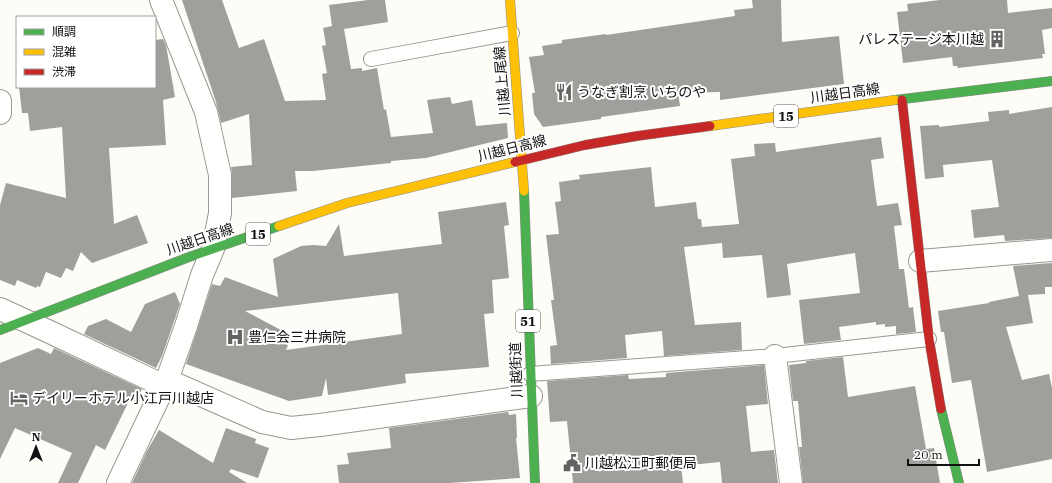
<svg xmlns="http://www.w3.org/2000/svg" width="1052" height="483" font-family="'IBM Plex Serif','Noto Sans JP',serif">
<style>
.building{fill:#a19f9c;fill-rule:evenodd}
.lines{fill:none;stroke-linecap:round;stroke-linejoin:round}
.lane-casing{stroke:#979795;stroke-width:16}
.street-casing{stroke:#979795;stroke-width:24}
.fast-casing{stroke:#8e8d8b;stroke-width:10}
.slow-casing{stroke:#8e8d8b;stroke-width:10}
.jam-casing{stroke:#8e8d8b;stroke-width:10}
.lane{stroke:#fffffe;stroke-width:14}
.street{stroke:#fffffe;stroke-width:22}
.fast{stroke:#4caf50;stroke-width:9}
.slow{stroke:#ffc107;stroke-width:9}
.jam{stroke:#c62828;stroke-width:9}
.labels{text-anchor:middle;stroke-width:4;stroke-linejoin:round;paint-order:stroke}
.shield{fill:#fff;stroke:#585858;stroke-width:1}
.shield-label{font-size:13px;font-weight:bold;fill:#111}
.poi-label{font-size:14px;fill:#111;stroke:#fff;text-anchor:start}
.street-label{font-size:14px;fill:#111;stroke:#fff}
</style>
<rect width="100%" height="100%" fill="#fdfcf7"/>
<!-- building -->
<path class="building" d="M182 0H222L239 48 264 39 285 101 326 100 322 74 327 73 322 46 326 45 323 28 332 26 329 5 368 0H385L388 22 344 29 351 69 362 68V71L377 68 384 110 386 109 391 137 433 133 427 100 450 97 452 104 472 100 476 126 507 123 508 138 426 158 391 161V163L313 171H295L297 191 232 198V175L231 167 252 165 249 114 221 123 216 102Z
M752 0H781L782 42 839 36 844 84 720 100V92L678 93 680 106 601 117V119L543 127 534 114 532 93H535L529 57 544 55 542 46 562 43V40L606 34V35L735 16 734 10 753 8Z
M940 0H1007L1008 13 1052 8V28L1042 30 1045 54H1042L1043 58 958 68 957 66H953L952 57 903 63 897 12 908 11 907 4Z
M163 39 166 45 175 97 163 100 166 145 109 148 114 224 137 215 148 243 92 263 81 252 73 271 66 268 61 278 46 272 40 287 37 286 36 288 17 280 15 286 0 280V205L6 183 66 198 62 127 30 131 28 113H22L19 87H155V40Z
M1052 107V238L1005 241 1004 235 974 238 971 210 999 207 992 160 943 165 944 177 925 179 920 126 939 125V127L989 121 988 112 1009 110V114Z
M881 137 884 158 871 160 877 206 898 203 902 225 894 226 899 269H904L909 308 913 307 916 332 896 334V326L885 327V324L876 325V322L839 327 841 340 804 344 799 300 860 293 855 253 787 264 791 295 767 298 762 255 723 258 722 243 684 247 695 325 741 322 742 350 664 356 662 331 625 335 627 358 551 364 550 346 557 345 551 300H554L546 235 559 234 555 202 561 201 559 182 580 179 579 175 651 167 655 207 696 202 698 219H701L702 227 739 224 731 159 755 156 754 144 775 143 776 152Z
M506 202 509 225 504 226 509 278 492 280 494 313 484 314 489 367 405 374 406 383 328 395 326 378 322 396 289 401 186 364 212 284 220 286 225 277 278 297 273 259 301 246 313 245 326 246 339 224 344 256 442 244 438 212ZM398 293 402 334 286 350 292 336 245 311Z
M1052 263V287H1045V294L1028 295 1033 323 1006 327 1022 380 1049 374 1052 388V459L987 472 971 380 952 383 944 332H941L938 311 989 303V302L1019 296 1013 266Z
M175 292 180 304 162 356 156 368 84 334 88 326 106 319 131 332 145 304Z
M38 348 51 354 54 348 142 389 135 404 129 401 105 450 96 445 78 483H58L72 453 15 428 0 459V363Z
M843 357 848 397 915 386 926 449 934 448 940 483H803L799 447H802L798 401H793L789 365 806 363V361Z
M764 365 768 404 746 406 751 452 774 450 778 483H722L720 462 681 466 683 483H573L567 421 550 422 547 381 628 375 629 379 666 377V373Z
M508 412 509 415 516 414 517 438H516L520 478 450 483H339L337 465 349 464 347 453 391 448 389 428Z
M226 428 256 439 255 443 269 448 258 478 231 469 229 472 247 483H132L147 451 159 430 213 463Z"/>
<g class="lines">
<!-- lane casing -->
<g class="lane-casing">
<path id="lane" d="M371 59 512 33
M530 374 775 356 929 339"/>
</g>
<!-- street casing -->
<g class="street-casing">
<path id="street" d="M0 101V113
M920 261 1052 250
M0 309 54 334 164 386
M775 356 791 483
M167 380 262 422 291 428 320 425 531 396
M118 483 167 380 186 326 202 275 213 249 220 213V175L206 112 161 0"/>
</g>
<!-- fast casing -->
<g class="fast-casing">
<path id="fast" d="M895 100 1052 81
M524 191 535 483
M0 330 189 257 279 226
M941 409 959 483"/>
</g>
<!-- slow casing -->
<g class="slow-casing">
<path id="slow" d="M510 0 524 191
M710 126 895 100
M279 226 347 203 515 162"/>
</g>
<!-- jam casing -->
<g class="jam-casing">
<path id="jam" d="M902 100 929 339 941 409
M515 162 585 145 637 136 710 126"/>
</g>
<!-- lane -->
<use href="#lane" class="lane"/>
<!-- street -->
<use href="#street" class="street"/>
<!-- fast -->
<use href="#fast" class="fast"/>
<!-- slow -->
<use href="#slow" class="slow"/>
<!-- jam -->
<use href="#jam" class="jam"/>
</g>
<!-- icons -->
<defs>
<g id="building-bare" transform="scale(1.38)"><path d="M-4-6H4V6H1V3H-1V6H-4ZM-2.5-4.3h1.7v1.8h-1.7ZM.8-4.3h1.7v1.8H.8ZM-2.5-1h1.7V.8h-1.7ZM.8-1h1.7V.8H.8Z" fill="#646362" stroke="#fff" stroke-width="2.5" paint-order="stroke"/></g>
<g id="restaurant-bare" transform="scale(1.38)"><path d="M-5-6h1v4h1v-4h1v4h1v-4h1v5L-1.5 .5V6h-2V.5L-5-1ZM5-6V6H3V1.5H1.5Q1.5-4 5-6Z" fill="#646362" stroke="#fff" stroke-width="2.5" paint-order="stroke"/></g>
<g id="hospital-bare" transform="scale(1.38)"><path d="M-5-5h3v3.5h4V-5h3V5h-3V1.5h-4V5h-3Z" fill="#646362" stroke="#fff" stroke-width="2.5" paint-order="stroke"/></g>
<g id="hotel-bare" transform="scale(1.38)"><path d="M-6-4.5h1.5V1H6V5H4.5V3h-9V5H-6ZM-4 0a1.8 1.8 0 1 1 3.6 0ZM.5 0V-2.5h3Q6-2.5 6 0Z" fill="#646362" stroke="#fff" stroke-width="2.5" paint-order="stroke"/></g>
<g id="civic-bare" transform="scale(1.38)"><path d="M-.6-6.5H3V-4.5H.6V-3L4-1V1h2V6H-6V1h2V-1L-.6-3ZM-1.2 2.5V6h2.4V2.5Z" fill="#646362" stroke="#fff" stroke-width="2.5" paint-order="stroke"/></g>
</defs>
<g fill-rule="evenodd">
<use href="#building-bare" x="997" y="39"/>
<use href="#restaurant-bare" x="564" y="92"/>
<use href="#hospital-bare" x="235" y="337"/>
<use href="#hotel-bare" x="19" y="398"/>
<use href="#civic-bare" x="572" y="463"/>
</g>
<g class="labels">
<!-- shield labels -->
<g class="shield">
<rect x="774" y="105" width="24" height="22" rx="3"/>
<rect x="246" y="223" width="24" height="22" rx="3"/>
<rect x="516" y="310" width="24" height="22" rx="3"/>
</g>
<g class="shield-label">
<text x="786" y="121">15</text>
<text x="258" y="239">15</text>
<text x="528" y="326">51</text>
</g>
<!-- poi labels -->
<g class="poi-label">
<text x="984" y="44" text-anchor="end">パレステージ本川越</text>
<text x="577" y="97">うなぎ割烹 いちのや</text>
<text x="248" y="342">豊仁会三井病院</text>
<text x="32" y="403">デイリーホテル小江戸川越店</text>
<text x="585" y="468">川越松江町郵便局</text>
</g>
<!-- street labels -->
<g class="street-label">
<text transform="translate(502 81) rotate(-95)" y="5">川越上尾線</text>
<text transform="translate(845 93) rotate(-8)" y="5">川越日高線</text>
<text transform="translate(512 148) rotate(-14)" y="5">川越日高線</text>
<text transform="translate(200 239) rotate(-19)" y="5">川越日高線</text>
<text transform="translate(516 370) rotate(-92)" y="5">川越街道</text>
</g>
</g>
<!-- legend -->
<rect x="16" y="16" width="140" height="72" fill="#ffffff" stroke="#a0a0a0"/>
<rect x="24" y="29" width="20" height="6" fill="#4caf50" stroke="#a0a0a0"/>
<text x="52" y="36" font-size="12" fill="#111111">順調</text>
<rect x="24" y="49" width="20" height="6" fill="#ffc107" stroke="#a0a0a0"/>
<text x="52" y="56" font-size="12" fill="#111111">混雑</text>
<rect x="24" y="69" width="20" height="6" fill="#c62828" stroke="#a0a0a0"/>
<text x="52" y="76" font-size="12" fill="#111111">渋滞</text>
<!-- north arrow -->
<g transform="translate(36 447)" stroke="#ffffff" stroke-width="3" paint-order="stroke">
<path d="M0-3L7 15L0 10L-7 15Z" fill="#111111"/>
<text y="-6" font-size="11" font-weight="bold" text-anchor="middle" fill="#111111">N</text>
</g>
<!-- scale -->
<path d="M908 459v6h71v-6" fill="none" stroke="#111111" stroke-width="2"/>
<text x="914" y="459" font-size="12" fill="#111111" stroke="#ffffff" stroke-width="3" paint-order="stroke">20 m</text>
</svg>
